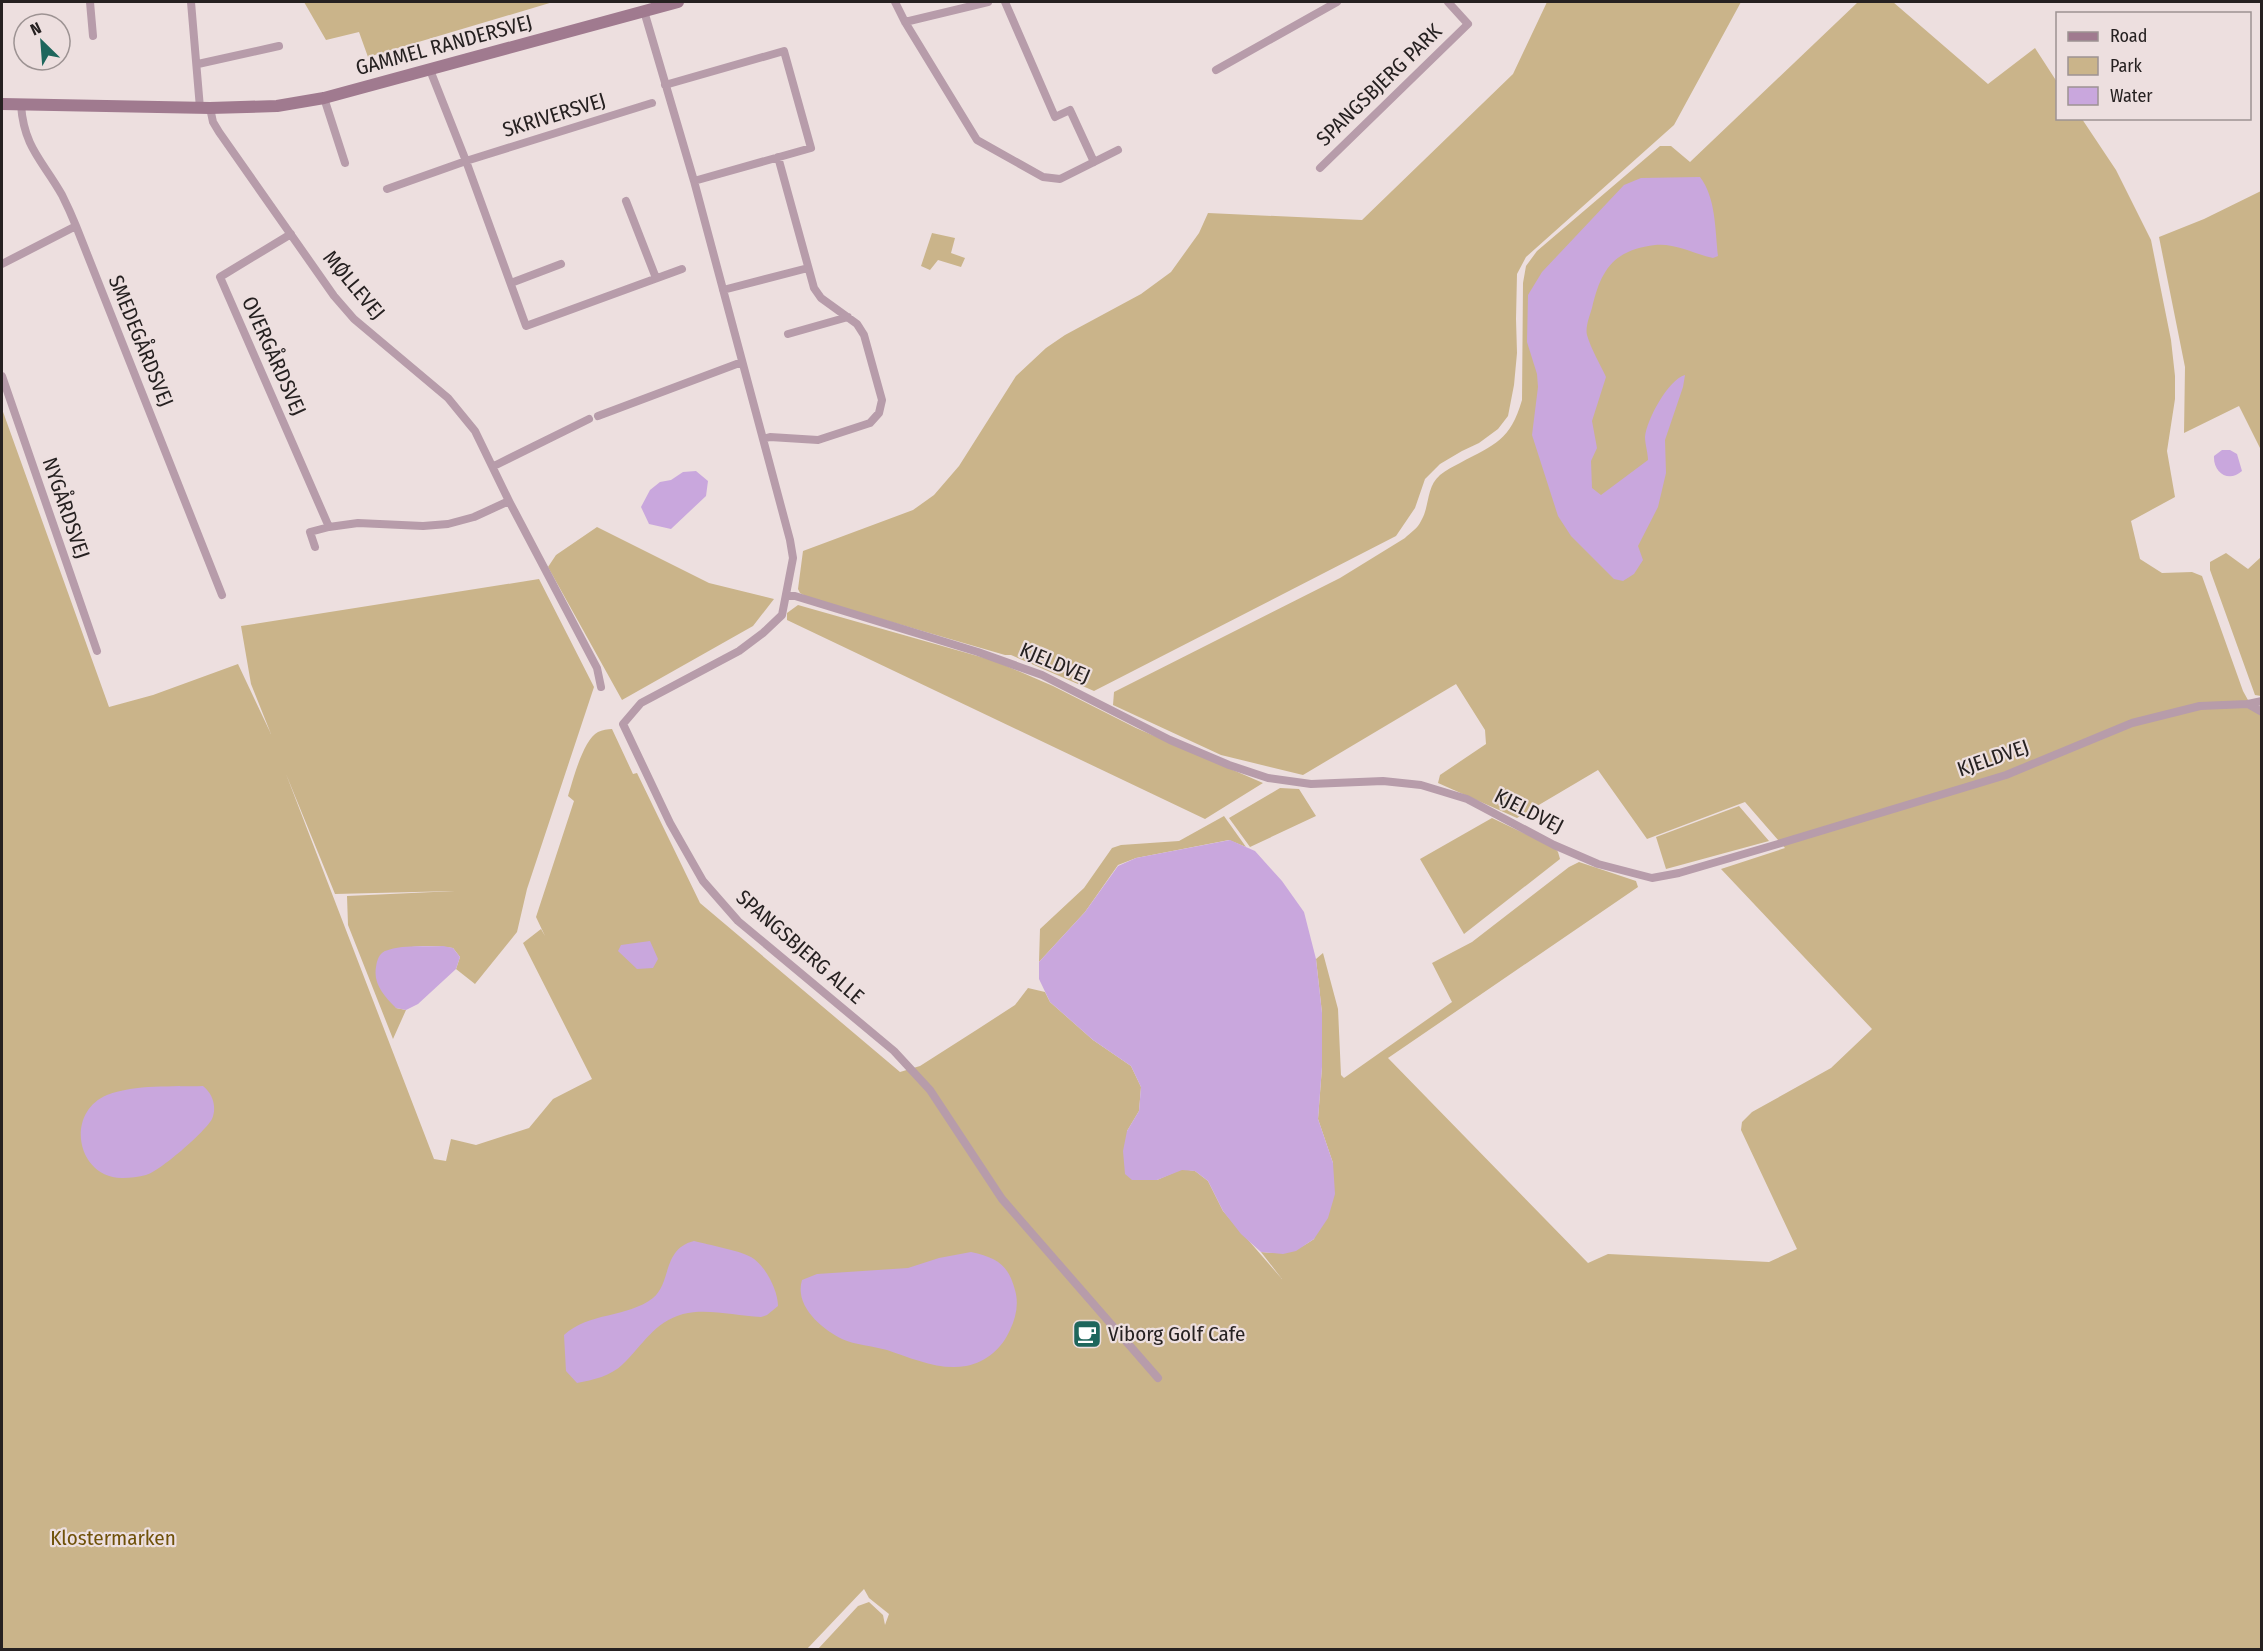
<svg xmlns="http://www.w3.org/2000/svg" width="2263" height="1651" font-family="'Fira Sans Condensed',sans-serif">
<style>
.green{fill:#cab48a}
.water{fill:#c9a7dd}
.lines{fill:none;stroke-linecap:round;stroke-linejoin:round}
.street{stroke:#b79caa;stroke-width:8}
.secondary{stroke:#a07a8f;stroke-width:12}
.labels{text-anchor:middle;stroke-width:4.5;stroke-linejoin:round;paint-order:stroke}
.street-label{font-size:21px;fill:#262121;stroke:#eddfdf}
.poi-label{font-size:21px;fill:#262121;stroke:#eddfdf;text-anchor:start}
.park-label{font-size:21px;fill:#6f5109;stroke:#eddfdf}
</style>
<rect width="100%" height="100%" fill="#eddfdf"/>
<!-- green -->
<path class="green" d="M304 2H553L368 57 359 32 326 40Z
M1547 2H1741L1674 125 1526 257 1517 274 1516 319 1517 353 1514 385 1508 416 1498 429 1479 443 1462 451 1440 464 1425 479 1415 508 1396 536 1094 691 1011 655H1005L809 598 800 593 798 589 803 551 913 510 934 495 959 466 1016 376 1046 348 1065 335 1141 294 1171 272 1199 233 1208 213 1362 220 1513 74Z
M1858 2H1893L1988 84 2035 48 2057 82 2058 118 2082 119 2116 170 2151 240 2171 340 2175 376V399L2167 451 2175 497 2131 521 2140 559 2162 573 2192 572 2202 576 2243 691 2254 711 2261 715V1649H818L858 1606 869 1602 883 1615 885 1625 889 1614 869 1598 864 1589 807 1649H2V409L109 707 153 695 238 664 271 734 251 684 241 626 539 579 594 687 527 889 517 932 475 984 456 969 460 957 453 948C431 944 405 946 384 952L396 1008 406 1010 393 1039 348 925 347 896 455 891 335 894 286 774 434 1159 446 1161 451 1139 476 1145 529 1128 553 1099 592 1079 523 943 541 929 545 936 536 917 574 801 568 796C573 780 583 740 598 732 602 730 608 729 612 729L633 774 637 773 700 903 900 1072 920 1066 978 1029 1015 1005 1028 988 1045 992 1050 1002 1093 1040 1131 1066 1141 1087 1139 1111 1127 1131 1157 1180 1182 1169 1195 1171 1208 1181 1223 1211 1282 1279 1261 1252C1286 1254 1293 1253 1314 1239L1333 1163 1318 1119 1322 1067V1013L1316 959 1323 953 1338 1009 1341 1075 1344 1078 1452 1002 1432 963 1472 942 1569 867 1579 862 1636 881 1638 887 1388 1058 1588 1263 1608 1254 1769 1262 1797 1249 1741 1130 1742 1122 1752 1112 1831 1068 1872 1029 1721 869 1785 848 1745 802 1647 839 1598 770 1517 818 1438 783 1440 775 1486 744 1485 730 1456 684 1303 775 1221 755 1113 705 1114 692 1340 578 1405 538C1410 533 1418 528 1421 521 1430 506 1426 487 1440 475 1446 470 1454 466 1460 463 1495 444 1510 441 1522 400L1523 283 1526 266 1537 251 1660 146H1671L1690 162Z
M2261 191V450L2239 406 2184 433 2185 367 2159 237 2204 219Z
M932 233 955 238 951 253 965 258 961 267 938 260 930 270 921 266Z
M597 527 709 583 774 599 753 626 622 700 548 567 556 555Z
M2226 553 2248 569 2261 557V696L2255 695 2210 570V562Z
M798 605 995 661 1053 686 1136 728 1263 783 1205 819 787 620V613Z
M1280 788 1299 789 1316 816 1250 847 1229 818Z
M1739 806 1769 841 1666 869 1656 837Z
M1224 816 1246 847 1229 840 1136 858 1118 865 1085 912 1039 962 1040 929 1084 888 1112 848 1121 845 1179 841Z
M1492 818 1555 848 1558 852 1560 859 1464 934 1420 859Z"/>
<!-- water -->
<path class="water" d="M1700 177C1716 198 1715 229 1718 256L1713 258C1694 254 1676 243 1655 245 1614 250 1601 269 1592 308 1590 315 1585 327 1587 335 1591 349 1600 364 1606 377L1592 421 1597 448 1591 461 1592 488 1601 495 1648 460C1648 453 1645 444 1645 437 1647 419 1668 380 1685 375L1683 387 1665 440 1666 473 1658 507 1638 546 1643 560 1634 574 1623 581 1614 579 1571 536 1558 516 1532 435 1538 387 1537 374 1527 342 1528 295 1542 272 1624 185 1641 178Z
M2222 450H2230L2237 454 2242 471C2229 483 2213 473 2214 456Z
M696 471 708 481 706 496 671 529 649 524 641 507 650 490 660 482 671 480 683 472Z
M1230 840 1255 851 1282 881 1304 912 1316 959 1322 1013V1067L1318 1119 1333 1163 1335 1194 1328 1218 1314 1239 1296 1251 1283 1254 1261 1252 1241 1234 1223 1211 1208 1181 1195 1171 1182 1170 1157 1180H1132L1125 1174 1123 1151 1127 1131 1139 1111 1141 1087 1131 1066 1093 1040 1050 1002 1039 979V962L1085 912 1118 866 1136 858Z
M650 941 658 959 653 968 637 969 618 951 621 945Z
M443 946 453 948 460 957 456 969 418 1004 406 1010 396 1008C384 996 373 984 376 967 377 960 379 954 385 951 402 944 425 947 443 946Z
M203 1086C213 1094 217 1107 212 1119 206 1131 159 1172 146 1175 139 1177 130 1178 123 1178 77 1179 64 1113 107 1095 136 1084 172 1087 203 1086Z
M694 1241C709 1245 738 1250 751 1257 765 1265 778 1290 778 1306L767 1315 761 1317C735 1316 708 1308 683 1314 654 1322 643 1345 623 1364 611 1376 593 1380 577 1383L566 1371 564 1335C589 1312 627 1318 653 1298 672 1282 662 1249 694 1241Z
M971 1252C997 1258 1008 1264 1015 1290 1019 1304 1016 1317 1010 1330 1002 1348 987 1362 966 1366 940 1371 911 1358 887 1350 873 1346 855 1345 842 1339 822 1329 794 1306 802 1280L817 1274 908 1268 939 1258Z"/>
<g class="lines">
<!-- street -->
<path class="street" d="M90 2 93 36
M191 2 200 108
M895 2 905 22 977 140 1043 177 1060 179 1118 150
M1005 2 1055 117 1070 110 1094 162
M644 11 694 181 790 540 793 558 782 615 763 633 739 651 641 703 623 724 670 823 703 881 738 921 894 1051 930 1090 1002 1199 1158 1378
M905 22 988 2
M198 64 279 46
M430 70 466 161 526 326 682 269
M1216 70 1337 2
M665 85 784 51 811 148 694 181
M324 98 345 163
M21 105C24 148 43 161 62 195 67 205 72 216 76 226L222 595
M210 108 213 122 219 132 334 296 354 319 448 398 475 431 509 501 597 668 601 687
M1320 168 1468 24 1448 2
M387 189 466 161 652 103
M626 201 656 278
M291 234 220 277 329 527 358 523 423 526 448 524 474 517 509 501
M2 264 76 226
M511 283 561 264
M723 290 808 268
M788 334 848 317
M2 376 97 651
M598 416 742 362
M763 439 770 437 818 440 870 423 879 413 882 400 864 335 857 324 821 298 814 288 778 157
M494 466 589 419
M315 547 310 532 329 527
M787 596H795L978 652 1042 675 1170 740 1229 765 1268 778 1311 784 1383 781 1421 785 1467 799 1554 845 1598 864 1652 878 1679 873 1778 844 2006 775 2132 723 2200 706 2248 704 2262 701
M2248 704 2262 712"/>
<!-- secondary -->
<path class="secondary" d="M2 104 210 108 277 106 324 98 678 2"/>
</g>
<!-- icons -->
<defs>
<g id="cafe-square" transform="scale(1.5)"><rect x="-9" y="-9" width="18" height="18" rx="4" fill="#1e665c" stroke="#eddfdf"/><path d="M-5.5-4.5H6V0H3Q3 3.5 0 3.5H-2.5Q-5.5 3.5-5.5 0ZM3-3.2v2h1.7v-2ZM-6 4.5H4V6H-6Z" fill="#fff"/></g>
</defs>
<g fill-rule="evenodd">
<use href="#cafe-square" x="1087" y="1334"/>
</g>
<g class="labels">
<!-- street labels -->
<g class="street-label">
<text transform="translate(444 45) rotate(-15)" y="7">GAMMEL RANDERSVEJ</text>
<text transform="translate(1379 85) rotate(-44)" y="7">SPANGSBJERG PARK</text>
<text transform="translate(554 115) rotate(-17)" y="7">SKRIVERSVEJ</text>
<text transform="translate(354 285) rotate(50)" y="7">MØLLEVEJ</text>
<text transform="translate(141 341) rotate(68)" y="7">SMEDEGÅRDSVEJ</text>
<text transform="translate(274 356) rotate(66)" y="7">OVERGÅRDSVEJ</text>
<text transform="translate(66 508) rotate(71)" y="7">NYGÅRDSVEJ</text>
<text transform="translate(1055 663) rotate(23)" y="7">KJELDVEJ</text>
<text transform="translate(1993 758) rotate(-19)" y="7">KJELDVEJ</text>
<text transform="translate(1529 811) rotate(27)" y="7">KJELDVEJ</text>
<text transform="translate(800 947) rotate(41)" y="7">SPANGSBJERG ALLE</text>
</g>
<!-- poi labels -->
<g class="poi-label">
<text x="1108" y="1341">Viborg Golf Cafe</text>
</g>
<!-- park labels -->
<g class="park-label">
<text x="113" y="1545">Klostermarken</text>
</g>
</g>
<!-- border -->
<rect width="2263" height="1651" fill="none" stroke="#262121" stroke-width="6"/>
<!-- legend -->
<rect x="2056" y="12" width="195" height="108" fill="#eddfdf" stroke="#9d9393" stroke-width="1.5"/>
<rect x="2068" y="32" width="30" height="9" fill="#a07a8f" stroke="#9d9393" stroke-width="1.5"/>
<text x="2110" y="42" font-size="18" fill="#262121">Road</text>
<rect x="2068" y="57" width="30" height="18" fill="#cab48a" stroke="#9d9393" stroke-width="1.5"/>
<text x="2110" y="72" font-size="18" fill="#262121">Park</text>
<rect x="2068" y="87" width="30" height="18" fill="#c9a7dd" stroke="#9d9393" stroke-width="1.5"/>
<text x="2110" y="102" font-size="18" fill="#262121">Water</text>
<!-- north arrow -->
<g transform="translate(42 42) rotate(335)"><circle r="28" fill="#eddfdf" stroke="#9d9393" stroke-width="1.5"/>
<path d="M0-4.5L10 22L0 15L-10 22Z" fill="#1e665c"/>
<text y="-9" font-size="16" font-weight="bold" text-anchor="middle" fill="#262121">N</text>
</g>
</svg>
